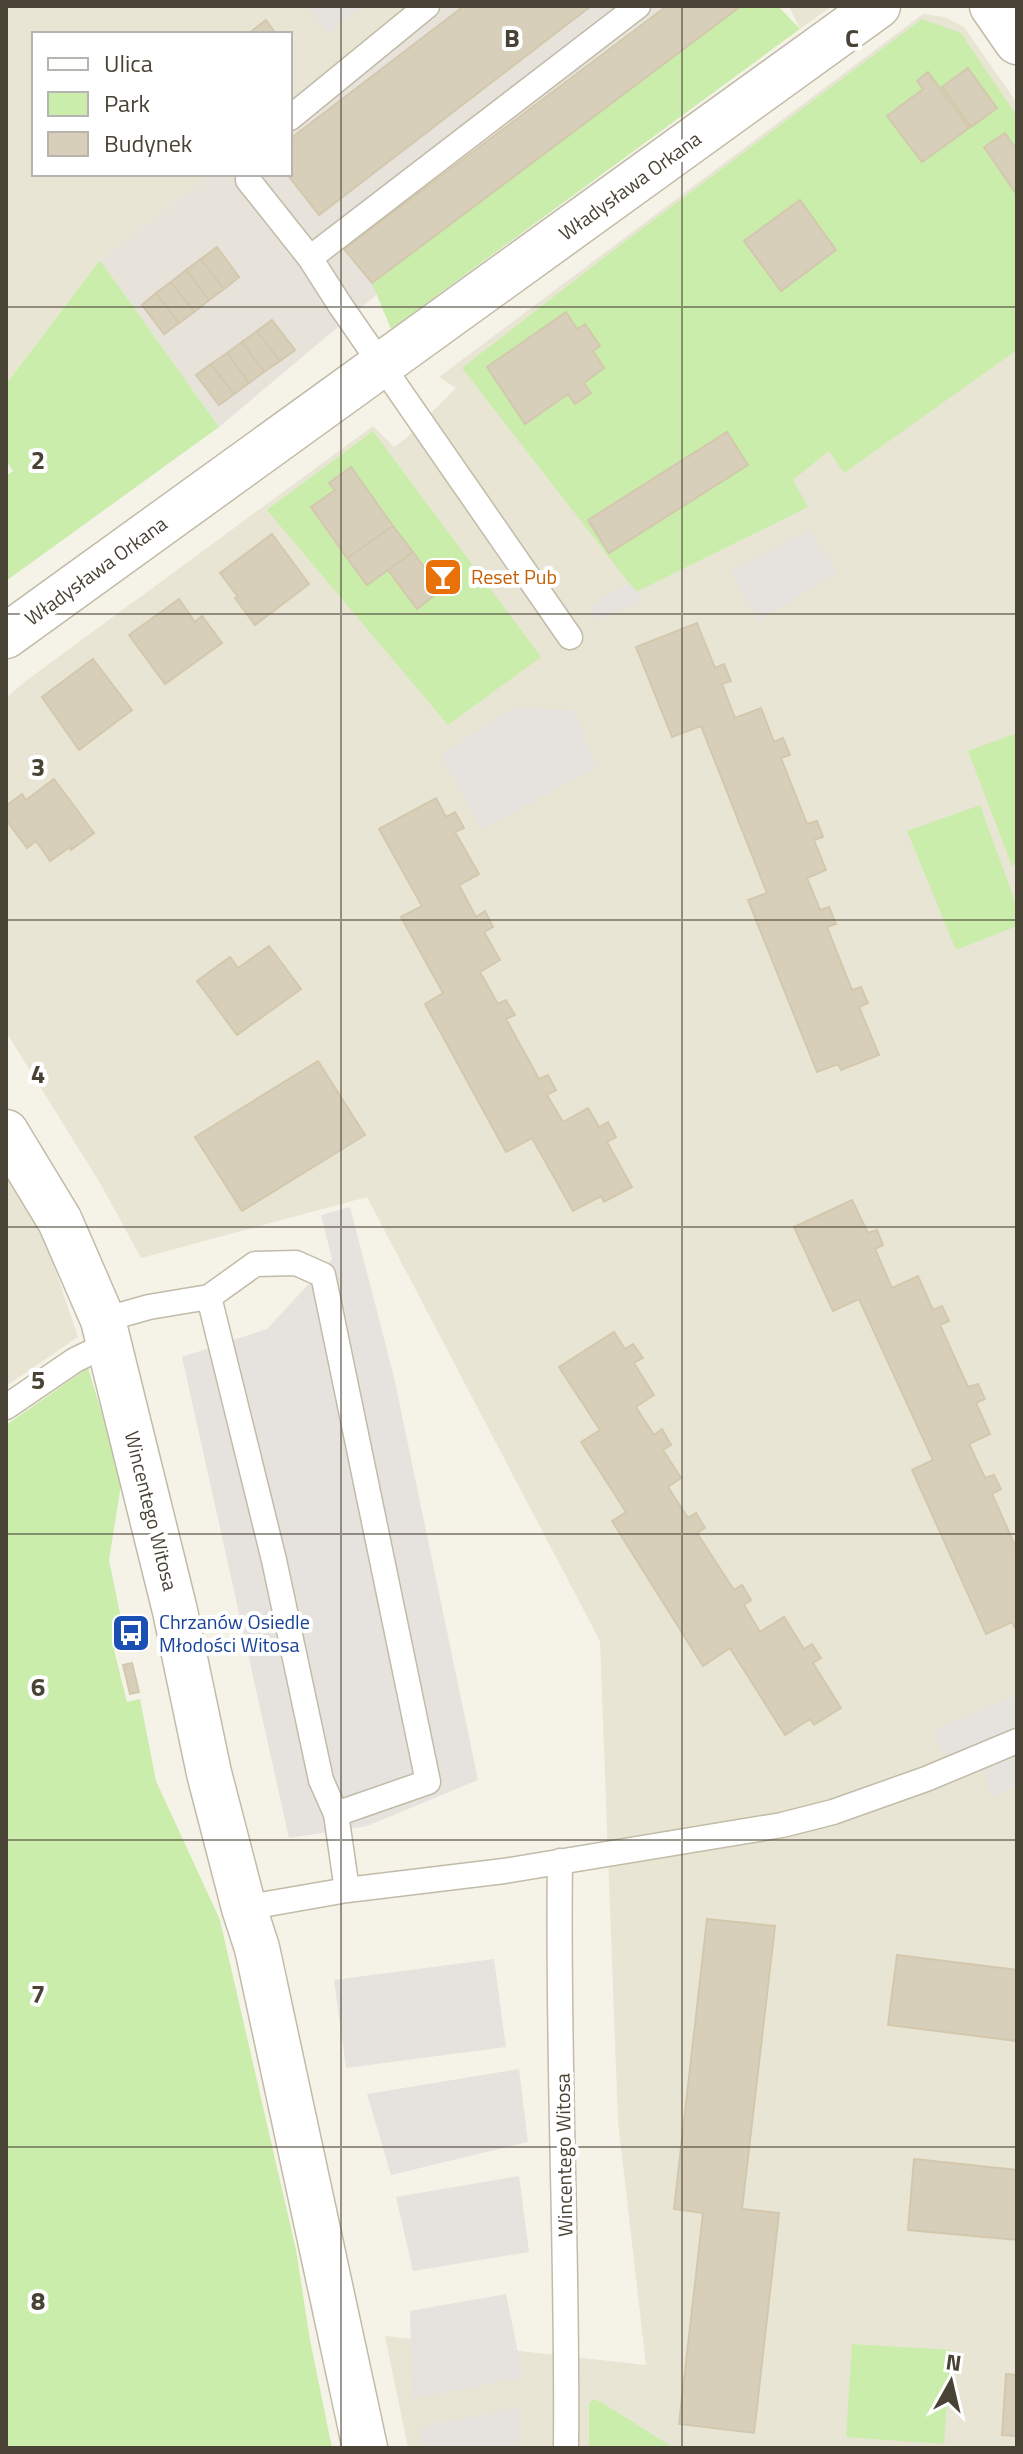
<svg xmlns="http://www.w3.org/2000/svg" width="1023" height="2454" font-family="'Titillium Web',sans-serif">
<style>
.residential{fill:#e9e5d4}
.industrial{fill:#e7e3db}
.green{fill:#caedac}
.parking{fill:#e6e3df}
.building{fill:#d8cfbb;stroke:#d3c8ad;stroke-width:2}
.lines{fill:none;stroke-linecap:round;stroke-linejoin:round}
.service-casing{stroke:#c1bba8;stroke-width:27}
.minor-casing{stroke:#c1bba8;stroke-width:47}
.tertiary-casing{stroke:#c1bba8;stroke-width:47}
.service{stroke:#fff;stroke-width:24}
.minor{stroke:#fff;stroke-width:44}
.tertiary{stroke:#fff;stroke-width:44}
.grid{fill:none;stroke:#494335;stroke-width:2;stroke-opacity:0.55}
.labels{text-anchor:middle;stroke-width:8;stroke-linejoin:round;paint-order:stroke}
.street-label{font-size:20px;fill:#494335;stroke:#fff}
.food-label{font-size:20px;fill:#c56008;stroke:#fff;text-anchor:start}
.transit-label{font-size:20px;fill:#164399;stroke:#fff;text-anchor:start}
.grid-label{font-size:26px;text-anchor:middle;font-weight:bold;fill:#494335;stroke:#fff;stroke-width:8;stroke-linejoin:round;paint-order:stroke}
</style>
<rect width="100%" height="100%" fill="#f5f2e7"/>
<!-- residential -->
<path class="residential" d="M6 6H422L290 111V34H34V174H210L100 260 6 384Z
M789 6H832L800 29Z
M923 14 945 17 964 27 1017 103V2448H408L385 2336 646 2365 618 2121 600 1641 367 1197 141 1258 100 1183 6 1032V698L27 680 373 426 394 447 405 439 456 388 439 377Z
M6 1169 40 1224 78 1337 6 1386Z"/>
<!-- industrial -->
<path class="industrial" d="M422 6H783L381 291 219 427 100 260 210 174H290V111Z"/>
<!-- green -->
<path class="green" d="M741 6H778L800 29 391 329 372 283Z
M922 19 961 33 1017 116V350L844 473 829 451 793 480 808 507 636 592 462 368 619 246Z
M100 260 219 427 6 581V476L13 471 6 460V384Z
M373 431 541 657 448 725 267 510Z
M1017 733V864L1012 866 968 751Z
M980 805 1017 907V926L956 950 907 831Z
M88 1368 122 1479 109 1560 127 1647 114 1650 127 1702 140 1699 156 1781 220 1920 296 2250 310 2340 332 2448H6V1425Z
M852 2344 951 2350 944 2444 846 2437Z
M593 2399 601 2402 674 2448H589V2404Z"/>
<!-- parking -->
<path class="parking" d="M305 6H364L328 33Z
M809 530 838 572 759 621 731 570Z
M629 583 644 600 596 621 590 606Z
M512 708 575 710 596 769 480 829 441 755Z
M350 1207 394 1377 478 1780 367 1826 289 1838 182 1357 267 1329 332 1259 321 1215Z
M1017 1695V1786L992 1796 979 1757 950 1769 933 1730Z
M494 1959 506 2047 346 2068 334 1980Z
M519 2069 528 2142 391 2175 367 2094Z
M519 2176 529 2252 413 2271 396 2197Z
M506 2294 523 2377 412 2399 410 2311Z
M521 2407 517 2448H424L419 2427Z"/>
<!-- building -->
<path class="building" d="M464 6H591L319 215 287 174H290V139Z
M667 6H741L372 283 344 249Z
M266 20 276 34H248Z
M968 68 997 108 971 127 942 87Z
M928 72 969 128 922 162 887 116 923 89 917 81Z
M1005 133 1017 150V195L984 147Z
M800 200 836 250 781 291 744 241Z
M217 247 239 277 224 289 201 259Z
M201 259 224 289 209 300 186 270Z
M186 270 209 300 194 312 171 282Z
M171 282 194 312 179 323 156 293Z
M156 293 179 323 164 334 142 305Z
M566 312 577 329 585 324 600 346 593 351 604 368 584 383 591 393 575 404 568 394 525 424 487 367Z
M272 320 295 350 280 361 257 331Z
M257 331 280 361 264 372 242 342Z
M242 342 264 372 249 383 227 353Z
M227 353 249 383 234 394 211 364Z
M211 364 234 394 219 405 196 375Z
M727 432 748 465 609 553 588 520Z
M351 467 393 526 347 558 311 507 335 490 329 483Z
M393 526 413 552 367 585 347 558Z
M272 534 309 584 255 625 235 598 238 597 220 573Z
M413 552 441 590 417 609 388 570Z
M179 599 195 622 202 616 222 643 165 684 129 635Z
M697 623 715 668 724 664 731 681 722 684 735 718 761 708 774 742 783 738 790 755 781 758 807 824 817 821 823 837 814 840 826 870 807 878 820 910 829 907 836 924 827 927 852 990 861 987 868 1003 859 1007 879 1055 841 1070 838 1064 817 1072 748 900 767 893 701 726 672 737 636 647Z
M93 659 132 710 79 750 42 697Z
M54 779 94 833 71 850 70 847 50 861 36 841 27 848 6 820V806L22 794 26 800Z
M436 798 446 817 455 812 464 828 455 832 479 874 459 885 476 917 485 911 493 927 484 932 500 960 480 972 498 1004 506 1000 515 1015 506 1019 539 1079 548 1075 556 1090 547 1095 563 1122 588 1108 599 1127 608 1122 616 1137 607 1142 632 1187 604 1202 601 1196 573 1211 532 1138 506 1152 425 1004 443 993 401 917 422 906 379 829Z
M269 946 301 989 237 1035 197 981 230 957 238 968Z
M318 1061 365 1135 242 1211 195 1137Z
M852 1200 868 1233 877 1230 883 1245 875 1249 892 1288 918 1276 933 1310 942 1306 949 1321 940 1325 968 1387 978 1384 985 1399 976 1403 990 1434 969 1444 985 1478 994 1475 1001 1489 992 1494 1017 1550V1626L1015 1628 1012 1622 986 1634 912 1470 933 1460 859 1299 833 1311 794 1227Z
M614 1332 625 1349 633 1344 643 1358 634 1363 654 1395 636 1407 654 1435 662 1429 671 1445 663 1450 681 1478 668 1487 688 1518 696 1513 705 1528 697 1533 734 1590 742 1585 751 1600 744 1605 760 1632 784 1617 804 1649 812 1644 821 1658 813 1663 841 1708 814 1725 810 1719 785 1735 730 1648 703 1666 612 1521 626 1512 581 1442 600 1430 559 1367Z
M132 1663 139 1692 130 1694 123 1665Z
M707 1919 775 1926 742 2209 779 2213 754 2433 679 2424 703 2213 674 2209Z
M897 1955 1017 1970V2041L888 2025Z
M914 2159 1017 2170V2240L908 2230Z
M1006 2374 1017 2375V2436L1002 2435Z"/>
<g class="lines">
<!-- service casing -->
<g class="service-casing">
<path id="service" d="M290 118 427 6
M249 174 248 180 310 258 340 305 570 637
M310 258 638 6
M209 1297 255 1264 296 1263 323 1275 428 1782 336 1814
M103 1320 149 1307 209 1297 274 1560 321 1780 336 1814 347 1890
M6 1407 75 1360 110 1343
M560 1861C557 2057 568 2252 566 2448
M244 1908 347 1890 504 1871 782 1825 833 1812 926 1779 1017 1741"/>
</g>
<!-- minor casing -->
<g class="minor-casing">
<path id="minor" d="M992 6 1017 42
M6 636 878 6"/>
</g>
<!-- tertiary casing -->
<g class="tertiary-casing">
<path id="tertiary" d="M6 1132 60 1221 103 1320 175 1611 209 1773 244 1908 257 1948 365 2448"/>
</g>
<!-- service -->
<use href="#service" class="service"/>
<!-- minor -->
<use href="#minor" class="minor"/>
<!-- tertiary -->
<use href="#tertiary" class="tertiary"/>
</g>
<!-- grid -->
<path class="grid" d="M341 6V2448M682 6V2448M6 307H1017M6 614H1017M6 920H1017M6 1227H1017M6 1534H1017M6 1840H1017M6 2147H1017"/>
<!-- icons -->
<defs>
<g id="bar-square" transform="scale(2)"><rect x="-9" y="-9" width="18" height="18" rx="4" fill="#e8710a" stroke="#fff"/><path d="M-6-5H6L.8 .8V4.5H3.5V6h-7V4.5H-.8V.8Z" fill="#fff"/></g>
<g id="bus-square" transform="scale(2)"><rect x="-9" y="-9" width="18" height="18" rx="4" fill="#1a4fb4" stroke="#fff"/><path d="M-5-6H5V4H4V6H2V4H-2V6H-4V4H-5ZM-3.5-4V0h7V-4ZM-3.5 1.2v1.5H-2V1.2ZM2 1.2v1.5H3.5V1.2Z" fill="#fff"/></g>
</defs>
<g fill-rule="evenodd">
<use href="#bar-square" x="443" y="577"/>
<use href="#bus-square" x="131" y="1633"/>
</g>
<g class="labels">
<!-- street labels -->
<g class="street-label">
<text transform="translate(630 186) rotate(-36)" y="7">Władysława Orkana</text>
<text transform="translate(96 571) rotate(-36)" y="7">Władysława Orkana</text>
<text transform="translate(151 1511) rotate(76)" y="7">Wincentego Witosa</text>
<text transform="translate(564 2155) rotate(-91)" y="7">Wincentego Witosa</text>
</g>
<!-- food labels -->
<g class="food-label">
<text x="471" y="584">Reset Pub</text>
</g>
<!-- transit labels -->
<g class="transit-label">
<text x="159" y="1629">Chrzanów Osiedle<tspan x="159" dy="23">Młodości Witosa</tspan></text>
</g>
</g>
<g class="grid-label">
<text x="512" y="47">B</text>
<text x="852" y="47">C</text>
<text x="38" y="469">2</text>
<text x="38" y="776">3</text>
<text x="38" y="1083">4</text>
<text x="38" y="1389">5</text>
<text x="38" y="1696">6</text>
<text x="38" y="2003">7</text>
<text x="38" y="2310">8</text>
</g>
<!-- border -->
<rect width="1023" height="2454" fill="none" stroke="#494335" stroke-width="16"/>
<!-- legend -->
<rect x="32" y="32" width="260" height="144" fill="#ffffff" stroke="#b6b4ae" stroke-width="2"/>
<rect x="48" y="58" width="40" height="12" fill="#ffffff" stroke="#b6b4ae" stroke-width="2"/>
<text x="104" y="72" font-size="24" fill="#494335">Ulica</text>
<rect x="48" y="92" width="40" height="24" fill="#caedac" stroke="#b6b4ae" stroke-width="2"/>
<text x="104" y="112" font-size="24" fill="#494335">Park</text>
<rect x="48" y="132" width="40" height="24" fill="#d8cfbb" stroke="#b6b4ae" stroke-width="2"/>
<text x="104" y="152" font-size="24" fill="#494335">Budynek</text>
<!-- north arrow -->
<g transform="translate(951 2382) rotate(8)" stroke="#ffffff" stroke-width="6" paint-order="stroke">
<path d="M0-6L14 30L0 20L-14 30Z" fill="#494335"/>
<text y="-12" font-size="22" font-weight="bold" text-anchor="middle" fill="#494335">N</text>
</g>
</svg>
